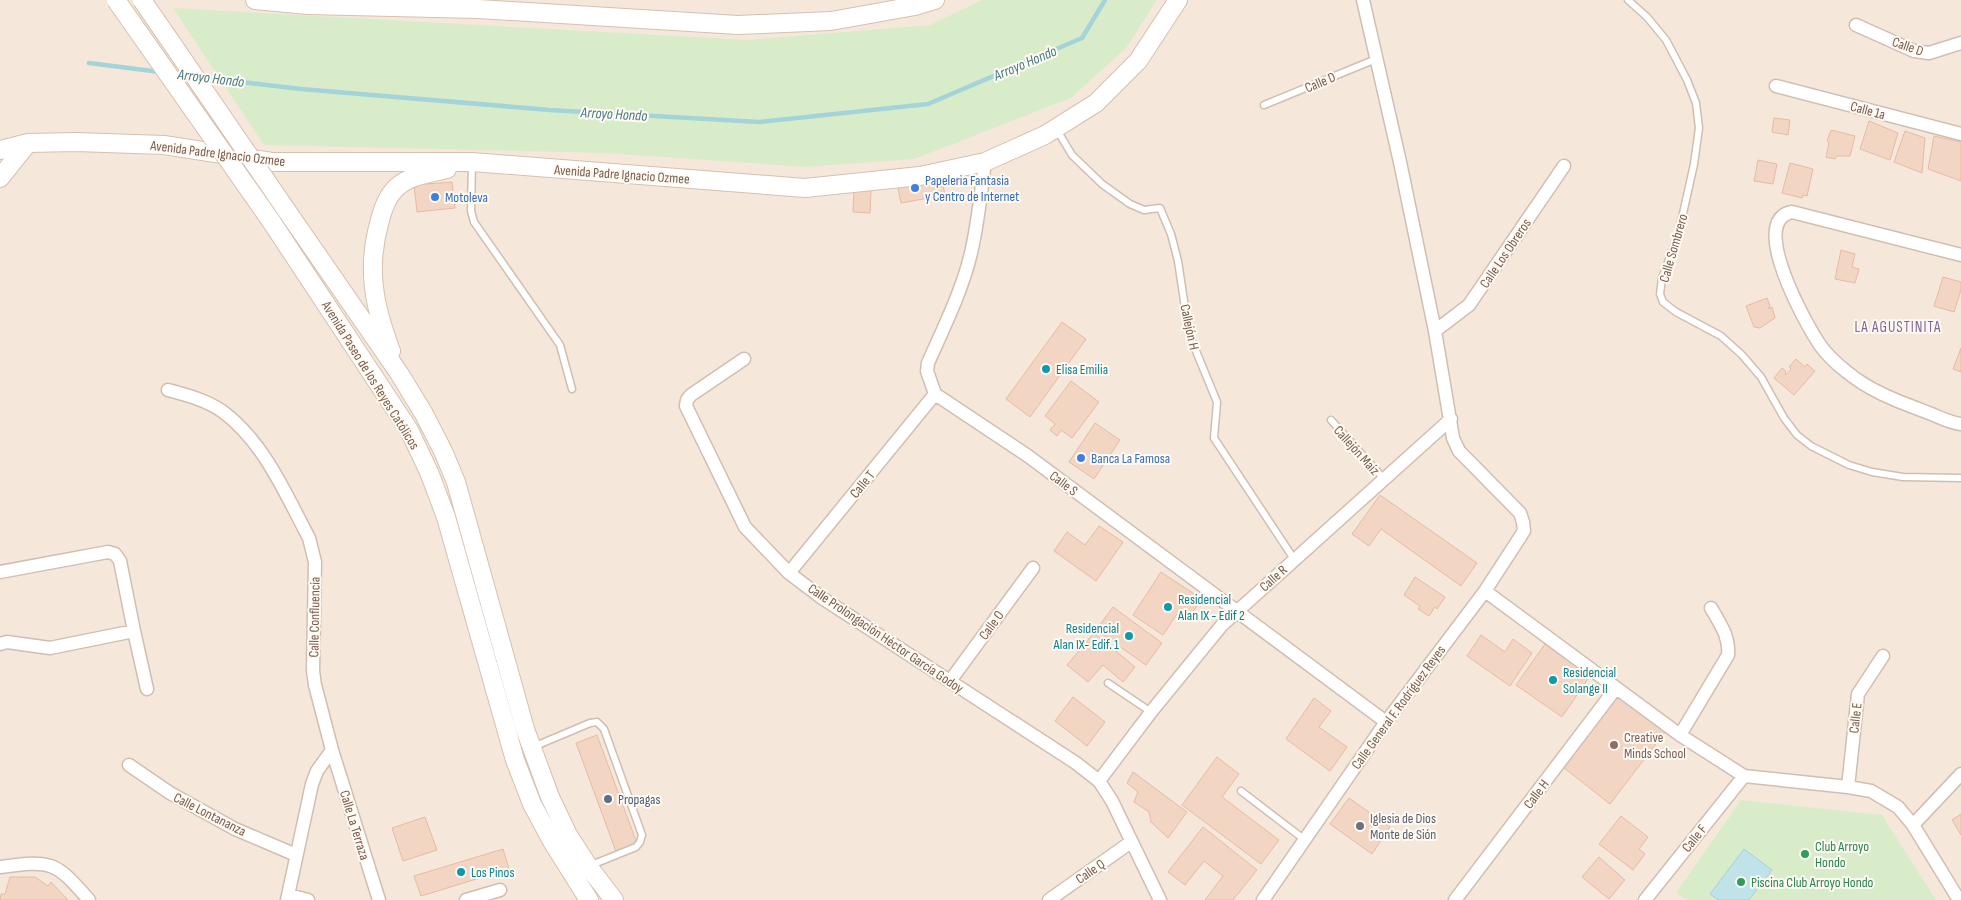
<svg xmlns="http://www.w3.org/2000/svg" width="1961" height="900" font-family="'Sofia Sans Condensed',sans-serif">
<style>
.residential{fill:#f5e8da}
.green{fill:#d8ecc9}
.water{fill:#bfe3e8;stroke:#a5d3da}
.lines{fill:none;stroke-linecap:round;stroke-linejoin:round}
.stream{stroke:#a5d3da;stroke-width:4.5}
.building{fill:#f3d5c3;stroke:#e6bba3}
.lane-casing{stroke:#d1beb0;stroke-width:9}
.street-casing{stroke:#d1beb0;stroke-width:15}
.secondary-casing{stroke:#d6c0b0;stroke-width:20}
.lane{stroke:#fff;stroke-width:6}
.street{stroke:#fff;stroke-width:12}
.secondary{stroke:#fff;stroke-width:18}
.secondary-bridge-casing{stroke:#d6c0b0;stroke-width:20;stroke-linecap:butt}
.secondary-bridge{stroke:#fff;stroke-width:18}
.shop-dot{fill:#3f7fe0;stroke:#fffaf3;stroke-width:2}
.culture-dot{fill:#0f9aa8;stroke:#fffaf3;stroke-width:2}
.education-dot{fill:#8d6e63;stroke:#fffaf3;stroke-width:2}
.service-dot{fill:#5c6f8a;stroke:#fffaf3;stroke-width:2}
.worship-dot{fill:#6b7280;stroke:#fffaf3;stroke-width:2}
.leisure-dot{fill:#2e9e5b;stroke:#fffaf3;stroke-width:2}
.labels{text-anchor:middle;stroke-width:4;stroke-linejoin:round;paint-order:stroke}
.street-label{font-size:14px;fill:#7a5c4d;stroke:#fffaf3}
.shop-label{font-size:14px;fill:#366cbe;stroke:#fffaf3;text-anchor:start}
.culture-label{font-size:14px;fill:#0d838f;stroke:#fffaf3;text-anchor:start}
.education-label{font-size:14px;fill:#785e54;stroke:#fffaf3;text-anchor:start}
.service-label{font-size:14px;fill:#4e5e75;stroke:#fffaf3;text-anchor:start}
.worship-label{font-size:14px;fill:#5b616d;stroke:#fffaf3;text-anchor:start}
.leisure-label{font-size:14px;fill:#27864d;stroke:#fffaf3;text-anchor:start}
.water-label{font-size:15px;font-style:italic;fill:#437c86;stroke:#fffaf3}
.neighbourhood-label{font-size:15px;letter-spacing:1px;fill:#846695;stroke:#fffaf3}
</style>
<rect width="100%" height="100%" fill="#fdf6ec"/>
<!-- residential -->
<path class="residential" d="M0 0H1961V900H0Z"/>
<!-- green -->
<path class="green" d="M982 0H1157L1126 48 1071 98 914 159 806 167 605 153 264 145 173 8 748 40 930 25Z
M1741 800 1882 815 1936 900H1687L1676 893Z"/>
<!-- water -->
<path class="water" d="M1744 849 1772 870 1749 900H1718L1710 894Z"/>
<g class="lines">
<!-- stream -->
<path class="stream" d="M89 63 160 72
M200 77 301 89 550 110 759 122 928 104 1082 38 1105 0"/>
</g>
<!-- building -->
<path class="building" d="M1774 118 1790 120 1788 135 1772 132Z
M1869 121 1898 133 1890 160 1860 149Z
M1831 130 1855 136 1850 156H1837L1835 159 1826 157 1829 143 1827 141Z
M1905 131 1925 138 1922 173 1894 162Z
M1934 136 1961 142V181L1928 169Z
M1758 160 1777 164 1773 184 1754 181Z
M1790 163 1813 169 1807 196 1803 195 1802 198 1782 193Z
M941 175 945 195 901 203 897 183Z
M452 182 455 208 417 212 414 185Z
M854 189H871L870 213 853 212Z
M1841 250 1855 254 1852 267 1859 269 1855 283 1835 279Z
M1943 277 1961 282V290L1954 312 1934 306Z
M1767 298 1770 306 1768 309 1772 307 1775 318 1760 328 1754 327 1746 306Z
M1062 322 1086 339 1030 417 1006 399Z
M1961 348V372L1953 369Z
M1796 359 1805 367 1807 364 1815 371 1794 395 1774 378 1782 368 1786 371 1785 373 1786 375 1791 369 1789 367Z
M1071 381 1099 402 1072 438 1061 430 1057 436 1050 430 1055 424 1045 416Z
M1095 423 1120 440 1094 479 1069 462Z
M1380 495 1477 563 1461 586 1381 529 1369 546 1352 534Z
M1099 526 1123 542 1096 581 1054 551 1067 532 1085 545Z
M1161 572 1202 599 1187 620 1177 614 1163 635 1133 615Z
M1415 577 1445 597 1437 609 1435 607 1429 616 1418 609 1420 606 1404 595Z
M1113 607 1162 643 1146 665 1096 630Z
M1094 633 1135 667 1123 682 1103 665 1088 682 1067 665Z
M1481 635 1505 652 1513 639 1532 653 1510 686 1467 656Z
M1545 644 1590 676 1562 717 1516 685Z
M1616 688 1669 727 1610 804 1558 763Z
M1073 697 1105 722 1087 746 1055 721Z
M1314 698 1331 711 1319 727 1347 747 1330 771 1286 739Z
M597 735 639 849 618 857 576 743Z
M1217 757 1239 774 1222 797 1279 840 1261 864 1182 805Z
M1133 772 1187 812 1168 838 1151 822 1149 812 1134 802 1138 792 1127 783Z
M1349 798 1390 827 1372 854 1330 824Z
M1961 814V835L1952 820Z
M1621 816 1648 837 1639 849 1645 854 1633 870 1599 844Z
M425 817 437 850 403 861 392 828Z
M1203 827 1257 870 1233 900H1205L1223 876 1204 861 1185 885 1168 872Z
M503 849 509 869 421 896 414 876Z
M1599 857 1625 880 1609 899 1582 877Z
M10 877H35L48 886 51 882 68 900H0L1 894H5Z"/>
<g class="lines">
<!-- lane casing -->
<g class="lane-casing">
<path id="lane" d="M1628 0 1647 17 1666 40 1687 80 1696 103 1699 128 1694 164 1678 236 1662 278 1660 294 1663 302 1676 312 1721 336 1742 355 1761 377 1784 418 1797 435 1811 446 1849 465 1872 472 1903 477 1961 478
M1264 105 1376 59
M1057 130 1072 155 1102 184 1130 204 1144 210 1160 208 1171 234 1178 261 1189 334 1217 402 1214 438 1294 559
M472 163 471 211 474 222 560 345 572 389
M1331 420 1384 479
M1108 683 1151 712
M533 747 590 723 597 722 604 729 642 835 640 842 636 847 589 866
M1241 791 1305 840"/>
</g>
<!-- street casing -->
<g class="street-casing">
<path id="street" d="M1856 25 1914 51 1929 53 1961 43
M1776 86 1961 134
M985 162C981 192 978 223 971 253 962 291 944 327 928 363L927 371 935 394 1028 456 1386 722
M1961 255 1792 212C1747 220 1807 326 1820 345 1827 355 1838 365 1847 372 1871 392 1900 402 1929 413 1939 417 1950 423 1961 424
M1435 331 1469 305 1564 166
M744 359 691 395 687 400 686 406 745 527 789 573 822 598 1076 763 1099 781 1112 801 1160 900
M168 390C186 395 206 400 222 411 264 442 285 493 309 538L315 562 313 671 315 685 332 750 317 771 312 784 287 900
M0 572 108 552 115 554 120 561 134 631
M789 573 935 394
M1485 591 1680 735 1744 776 1848 787 1871 791 1898 807 1913 825 1959 900
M0 644 7 642 50 648 134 631 147 689
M950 681 1033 568
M1680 735 1728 655C1730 637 1720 624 1711 608
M332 750 379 900
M129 765 170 793 235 829 296 855
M1099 781 1151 712 1222 625 1451 419
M1848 787 1858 694 1883 656
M1913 825 1961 774
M0 867C52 860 55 861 89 900
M289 895 308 900
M466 900 500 890
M1049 900 1131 842
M1263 900 1386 722 1485 591 1524 531 1523 522 1520 513 1459 451 1453 438 1435 331 1400 162 1363 0
M1455 900 1616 688
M1645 900 1744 776"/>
</g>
<!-- secondary casing -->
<g class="secondary-casing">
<path id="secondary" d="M255 0 308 5 478 9 738 25 831 21 915 6 935 0
M0 150 28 143 76 142 164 145 272 162H472L805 188 920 176 985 162 1045 135 1096 103 1138 61 1178 0
M0 178 28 143
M287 211 399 373 424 414 443 451 456 482 525 729 550 797 568 835 588 866 614 900
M271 221 409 430 429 472 446 517 515 760 532 804 553 843 589 900
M391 351C374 306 366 268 380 220 383 208 387 196 397 187 410 175 431 173 447 169"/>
</g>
<!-- lane -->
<use href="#lane" class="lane"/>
<!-- street -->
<use href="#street" class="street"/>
<!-- secondary -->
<use href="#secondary" class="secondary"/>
<!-- secondary-bridge casing -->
<g class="secondary-bridge-casing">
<path id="secondary-bridge" d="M116 0 271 221
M142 0 287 211"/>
</g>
<!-- secondary-bridge -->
<use href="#secondary-bridge" class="secondary-bridge"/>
</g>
<!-- markers -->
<g class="shop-dot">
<circle cx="915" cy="188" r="5"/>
<circle cx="435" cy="197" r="5"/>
<circle cx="1081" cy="458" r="5"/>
</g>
<g class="culture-dot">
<circle cx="1046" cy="369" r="5"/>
<circle cx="1168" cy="607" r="5"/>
<circle cx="1129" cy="636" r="5"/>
<circle cx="1553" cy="680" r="5"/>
<circle cx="461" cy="872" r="5"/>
</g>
<circle class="education-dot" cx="1614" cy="745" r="5"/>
<circle class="service-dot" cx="608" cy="799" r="5"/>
<circle class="worship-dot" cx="1360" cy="826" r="5"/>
<g class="leisure-dot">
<circle cx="1805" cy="854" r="5"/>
<circle cx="1741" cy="882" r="5"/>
</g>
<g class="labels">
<!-- street labels -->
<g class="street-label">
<text transform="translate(1908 46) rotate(19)" y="5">Calle D</text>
<text transform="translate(1320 82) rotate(-23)" y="5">Calle D</text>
<text transform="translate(1868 110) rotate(15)" y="5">Calle 1a</text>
<text transform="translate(218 153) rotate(7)" y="5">Avenida Padre Ignacio Ozmee</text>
<text transform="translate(622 174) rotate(4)" y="5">Avenida Padre Ignacio Ozmee</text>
<text transform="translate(1673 248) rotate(-74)" y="5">Calle Sombrero</text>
<text transform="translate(1505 253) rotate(-56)" y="5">Calle Los Obreros</text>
<text transform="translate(1190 327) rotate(78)" y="5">Callejón H</text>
<text transform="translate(371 375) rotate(58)" y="5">Avenida Paseo de los Reyes Católicos</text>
<text transform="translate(1357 450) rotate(48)" y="5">Callejón Maíz</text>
<text transform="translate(1064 483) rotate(37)" y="5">Calle S</text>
<text transform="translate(862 484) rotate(-51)" y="5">Calle T</text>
<text transform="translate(1273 578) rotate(-42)" y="5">Calle R</text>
<text transform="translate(314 617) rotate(-89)" y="5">Calle Confluencia</text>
<text transform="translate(991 625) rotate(-54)" y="5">Calle O</text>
<text transform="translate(886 638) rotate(34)" y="5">Calle Prolongación Héctor García Godoy</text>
<text transform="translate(1398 707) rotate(-54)" y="5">Calle General F. Rodríguez Reyes</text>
<text transform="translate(1855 718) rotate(-84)" y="5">Calle E</text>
<text transform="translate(1536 794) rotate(-53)" y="5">Calle H</text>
<text transform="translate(210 814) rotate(27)" y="5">Calle Lontananza</text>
<text transform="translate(355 825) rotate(73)" y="5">Calle La Terraza</text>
<text transform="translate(1694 838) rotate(-51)" y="5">Calle F</text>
<text transform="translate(1090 871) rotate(-35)" y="5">Calle Q</text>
</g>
<!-- shop labels -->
<g class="shop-label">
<text x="925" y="185">Papeleria Fantasia<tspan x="925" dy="16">y Centro de Internet</tspan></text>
<text x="445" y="202">Motoleva</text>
<text x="1091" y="463">Banca La Famosa</text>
</g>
<!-- culture labels -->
<g class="culture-label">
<text x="1056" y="374">Elisa Emilia</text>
<text x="1178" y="604">Residencial<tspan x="1178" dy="16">Alan IX - Edif 2</tspan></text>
<text x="1119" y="633" text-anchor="end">Residencial<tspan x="1119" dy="16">Alan IX- Edif. 1</tspan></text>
<text x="1563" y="677">Residencial<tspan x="1563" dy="16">Solange II</tspan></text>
<text x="471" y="877">Los Pinos</text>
</g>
<!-- education labels -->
<g class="education-label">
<text x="1624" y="742">Creative<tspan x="1624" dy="16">Minds School</tspan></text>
</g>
<!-- service labels -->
<g class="service-label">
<text x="618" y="804">Propagas</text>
</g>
<!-- worship labels -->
<g class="worship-label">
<text x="1370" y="823">Iglesia de Dios<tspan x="1370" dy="16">Monte de Sión</tspan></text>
</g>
<!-- leisure labels -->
<g class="leisure-label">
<text x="1815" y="851">Club Arroyo<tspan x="1815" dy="16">Hondo</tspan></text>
<text x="1751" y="887">Piscina Club Arroyo Hondo</text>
</g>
<!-- water labels -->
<g class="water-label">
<text transform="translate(1025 63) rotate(-23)" y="5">Arroyo Hondo</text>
<text transform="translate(211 78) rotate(7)" y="5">Arroyo Hondo</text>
<text transform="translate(614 114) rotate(3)" y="5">Arroyo Hondo</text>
</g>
<!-- neighbourhood labels -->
<g class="neighbourhood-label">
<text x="1898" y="332">LA AGUSTINITA</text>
</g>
</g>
</svg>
